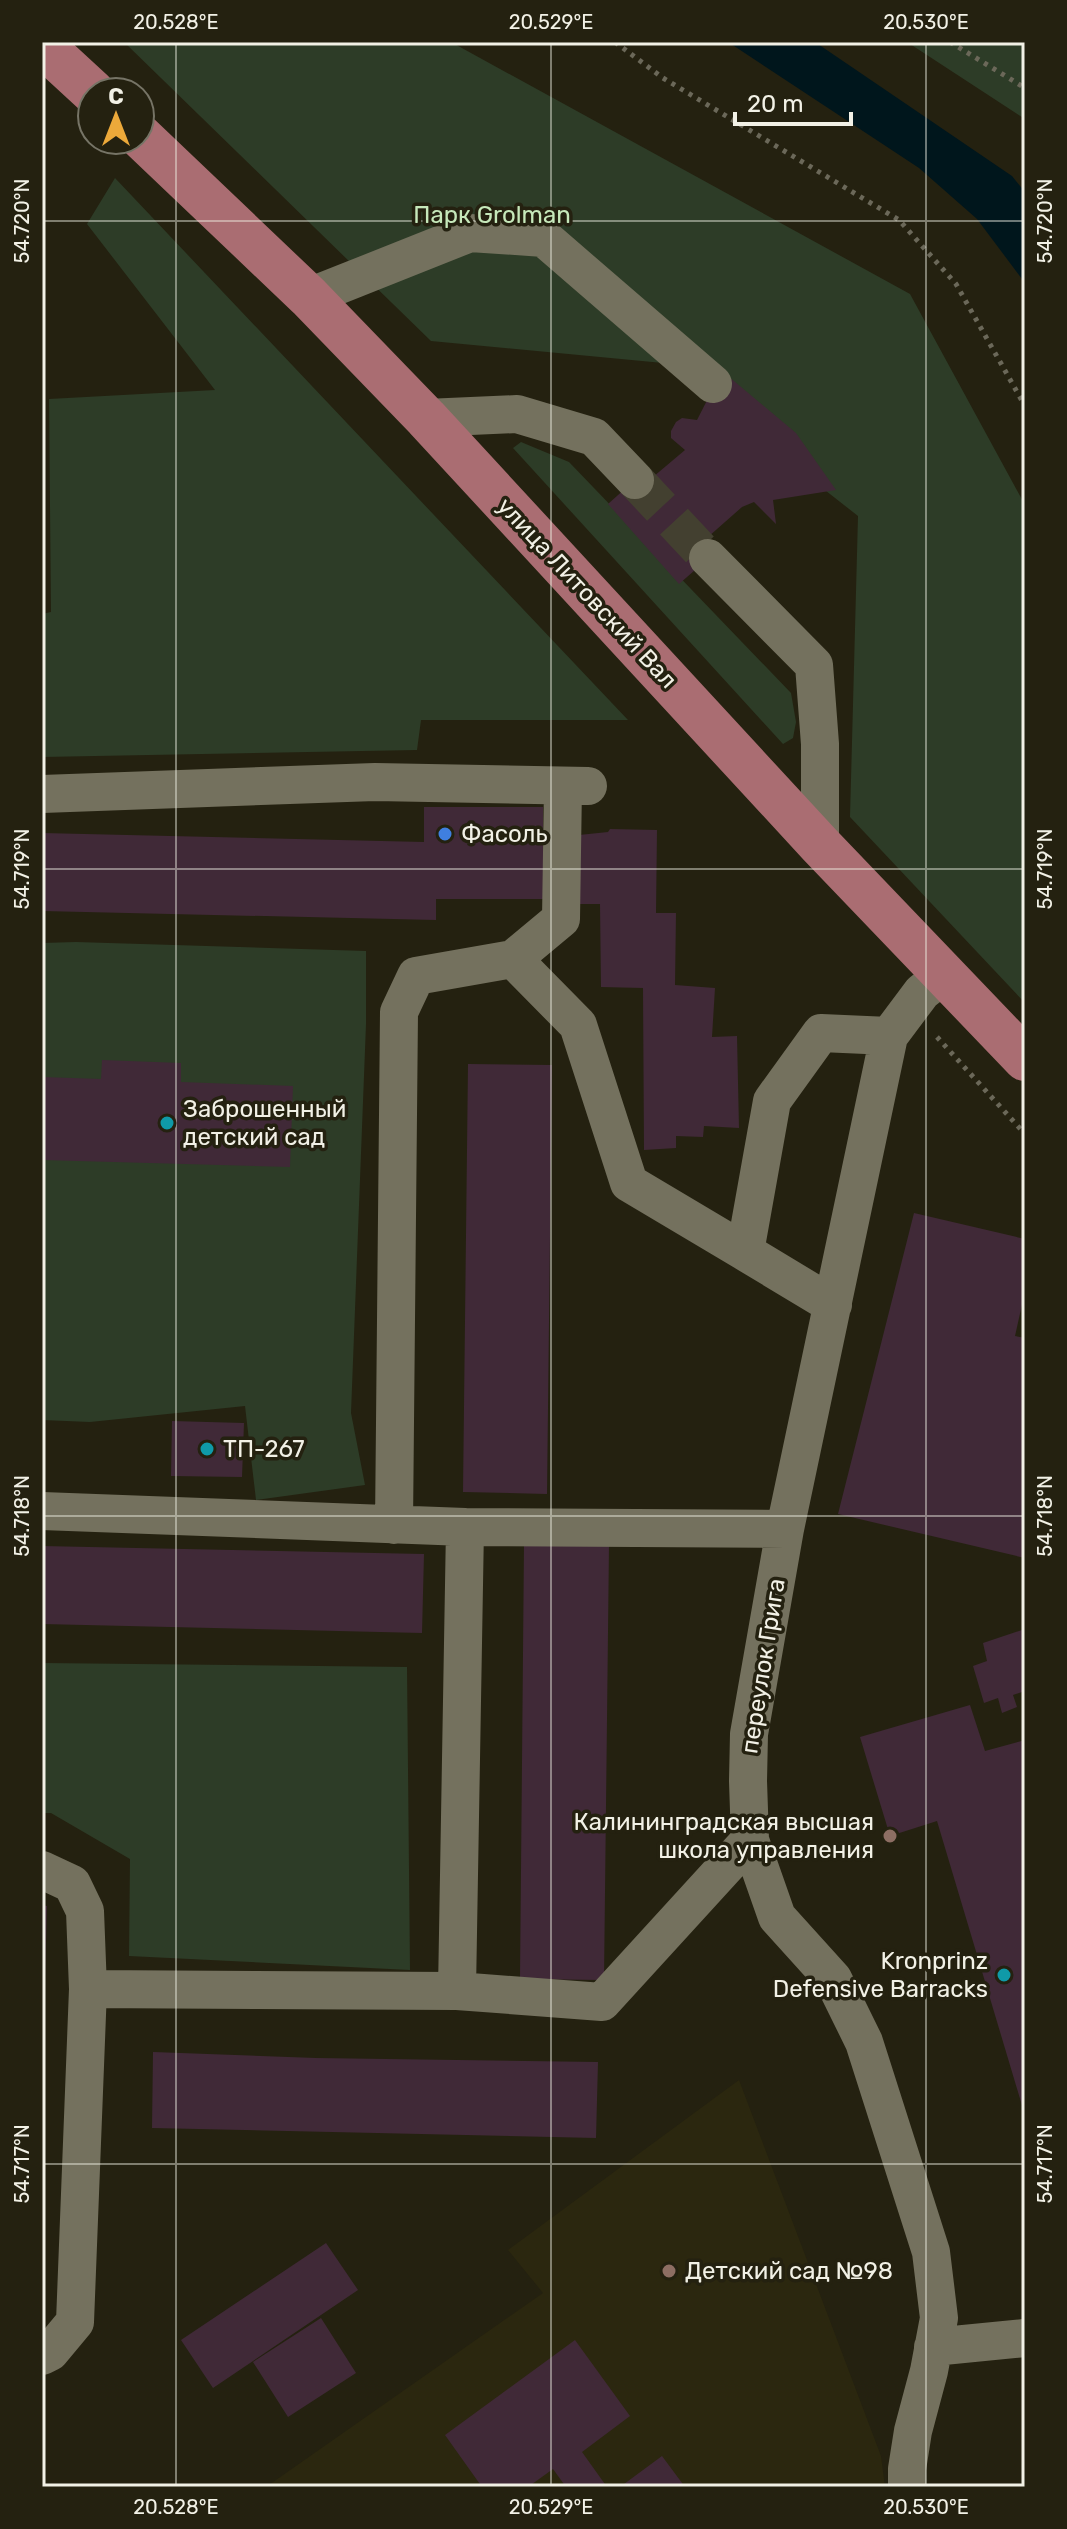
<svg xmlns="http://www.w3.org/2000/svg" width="1067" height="2529" font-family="Rubik,sans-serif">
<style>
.built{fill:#2b270f}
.green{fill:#2d3c27}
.water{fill:#00161c}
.building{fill:#402937}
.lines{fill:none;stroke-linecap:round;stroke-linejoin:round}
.minor-tunnel{stroke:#434030;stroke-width:38;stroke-dasharray:38 19;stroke-linecap:butt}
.path{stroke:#6b6859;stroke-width:5;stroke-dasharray:4 6;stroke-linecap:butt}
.minor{stroke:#74715e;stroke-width:38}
.major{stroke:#aa6d72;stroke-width:44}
.ticks{fill:none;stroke:#f2f1e6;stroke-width:2;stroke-opacity:0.45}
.shop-dot{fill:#3f7fe0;stroke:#242110;stroke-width:3}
.culture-dot{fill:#0f9aa8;stroke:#242110;stroke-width:3}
.education-dot{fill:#8d6e63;stroke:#242110;stroke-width:3}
.labels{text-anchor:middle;stroke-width:7;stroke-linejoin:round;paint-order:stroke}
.park-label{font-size:24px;fill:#c6e8ba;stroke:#242110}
.street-label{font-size:24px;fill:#f2f1e6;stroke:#242110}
.poi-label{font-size:24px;fill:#f2f1e6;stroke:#242110;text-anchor:start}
.neatline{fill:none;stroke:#f2f1e6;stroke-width:3}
.ticks-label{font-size:20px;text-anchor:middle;fill:#f2f1e6}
</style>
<rect width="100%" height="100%" fill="#242110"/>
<!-- built -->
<path class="built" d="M739 2080 881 2456 885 2487H266L543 2293 508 2250Z"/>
<!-- green -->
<path class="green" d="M124 42H451L910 294 1025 505V1003L850 817 858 516 663 363 431 341Z
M907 42H1025V119Z
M115 178 628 720H421L417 750 42 757V614L51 612 49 399 215 390 87 224Z
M521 442 569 462 791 693 796 722 793 738 783 744 513 448Z
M76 942 366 951V1024L351 1413 365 1485 256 1500 245 1406 90 1422 42 1420V943Z
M42 1663 407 1667 410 1970 129 1956 130 1859 51 1813H42Z"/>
<!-- water -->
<path class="water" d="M728 42H815L1012 176 1025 192V283L977 219 919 168Z"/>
<!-- building -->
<path class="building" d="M722 371 796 433 836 490 773 500 776 524 754 502 742 507 708 537 719 549 679 584 608 504 646 470 653 477 685 450 671 438V431L676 422 682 418 697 420Z
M424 807H543V899H436V920L42 911V833L424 842Z
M610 829 657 830 656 913H676L675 985 715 988 712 1037 737 1036 739 1128 704 1126 703 1137 676 1136V1148L644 1150 643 988 601 987 600 904H579V835L608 832Z
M102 1060 181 1063V1082L293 1086 290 1167 42 1160V1077L101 1079Z
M468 1064 552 1065 547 1494 463 1492Z
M914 1213 1025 1239V1291L1015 1336 1025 1338V1558L838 1514Z
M172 1421 244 1423 242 1477 171 1476Z
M524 1544 609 1545 604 1980 520 1979Z
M42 1546 424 1554 422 1633 42 1624Z
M1025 1629V1691L1013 1695 1017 1707 1002 1713 998 1698 984 1703 973 1666 987 1661 983 1643Z
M970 1705 985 1751 1025 1740 1024 2112 937 1821 890 1836 860 1737Z
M42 1905 47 1906 45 1978H42Z
M153 2052 316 2058 598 2062 596 2138 152 2128Z
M326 2243 358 2290 213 2388 181 2340Z
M321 2318 356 2373 288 2417 253 2362Z
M575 2340 630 2416 582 2452 607 2487H566L553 2469 528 2487H482L445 2435Z
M662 2456 685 2487H620Z"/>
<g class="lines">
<!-- minor-tunnel -->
<path class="minor-tunnel" d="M635 480 708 558"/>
<!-- path -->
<path class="path" d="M615 42 663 78 899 220 956 284 1025 406
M950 42 1025 88
M937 1037 1025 1134"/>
<!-- minor -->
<path class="minor" d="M309 297 470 233 544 238 713 384
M426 418 517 414 594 437 635 480
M708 558 814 665 820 744V845
M42 794 375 782 588 786
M513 959 561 919 563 786
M833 1305 745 1252 772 1101 821 1033 889 1036
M42 1511 465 1527 457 1991 88 1989
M394 1525 399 1012 416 976 513 959 578 1025 629 1183 745 1252
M465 1527 785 1529
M42 1870 72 1884 85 1911 88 1989 75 2322 50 2352 42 2356
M457 1991 602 2002 750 1840
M933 2347 1025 2338
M907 2487V2469L913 2431 929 2371 939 2318 931 2252 864 2042 833 1979 777 1917 750 1840 748 1781 749 1734 785 1529 889 1036 922 992 944 975"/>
<!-- major -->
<path class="major" d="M42 45 93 92
M140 136 309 297 426 418 820 845 1025 1059"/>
</g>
<!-- ticks -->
<path class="ticks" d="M176 42V2487M551 42V2487M926 42V2487M42 221H1025M42 869H1025M42 1516H1025M42 2164H1025"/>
<!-- markers -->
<circle class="shop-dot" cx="445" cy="834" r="8"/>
<g class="culture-dot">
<circle cx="167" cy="1123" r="8"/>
<circle cx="207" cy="1449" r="8"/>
<circle cx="1004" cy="1975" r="8"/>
</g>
<g class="education-dot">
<circle cx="890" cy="1836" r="8"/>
<circle cx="669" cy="2271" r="8"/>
</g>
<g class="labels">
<!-- park labels -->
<g class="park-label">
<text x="492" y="223">Парк Grolman</text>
</g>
<!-- street labels -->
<g class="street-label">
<text transform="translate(587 593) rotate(47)" y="8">улица Литовский Вал</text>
<text transform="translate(763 1666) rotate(-81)" y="8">переулок Грига</text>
</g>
<!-- poi labels -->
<g class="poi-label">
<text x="461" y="842">Фасоль</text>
<text x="183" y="1117">Заброшенный<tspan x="183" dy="28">детский сад</tspan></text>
<text x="223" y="1457">ТП-267</text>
<text x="874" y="1830" text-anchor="end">Калининградская высшая<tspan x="874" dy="28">школа управления</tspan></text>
<text x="988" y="1969" text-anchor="end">Kronprinz<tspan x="988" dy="28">Defensive Barracks</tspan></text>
<text x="685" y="2279">Детский сад №98</text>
</g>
</g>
<!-- border -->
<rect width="1067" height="2529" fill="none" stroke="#242110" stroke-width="88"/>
<!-- north arrow -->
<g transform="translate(116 116)"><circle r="38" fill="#242110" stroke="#767466" stroke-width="2"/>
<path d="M0-6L14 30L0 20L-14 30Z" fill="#eca93a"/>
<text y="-12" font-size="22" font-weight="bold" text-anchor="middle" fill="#f2f1e6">С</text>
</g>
<!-- scale -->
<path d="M735 112v12h116v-12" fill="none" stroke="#f2f1e6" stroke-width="4"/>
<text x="747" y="112" font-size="24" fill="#f2f1e6" stroke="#242110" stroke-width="6" paint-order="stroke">20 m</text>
<rect x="44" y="44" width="979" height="2441" class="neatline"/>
<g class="ticks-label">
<text x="176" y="29">20.528°E</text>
<text x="551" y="29">20.529°E</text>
<text x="926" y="29">20.530°E</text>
<text transform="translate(22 221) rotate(-90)" y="7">54.720°N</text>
<text transform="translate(1045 221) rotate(-90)" y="7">54.720°N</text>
<text transform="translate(22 869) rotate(-90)" y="7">54.719°N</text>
<text transform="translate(1045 869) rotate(-90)" y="7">54.719°N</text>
<text transform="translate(22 1516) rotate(-90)" y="7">54.718°N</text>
<text transform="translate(1045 1516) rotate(-90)" y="7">54.718°N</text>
<text transform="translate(22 2164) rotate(-90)" y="7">54.717°N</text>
<text transform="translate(1045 2164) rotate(-90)" y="7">54.717°N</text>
<text x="176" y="2514">20.528°E</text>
<text x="551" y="2514">20.529°E</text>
<text x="926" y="2514">20.530°E</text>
</g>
</svg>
